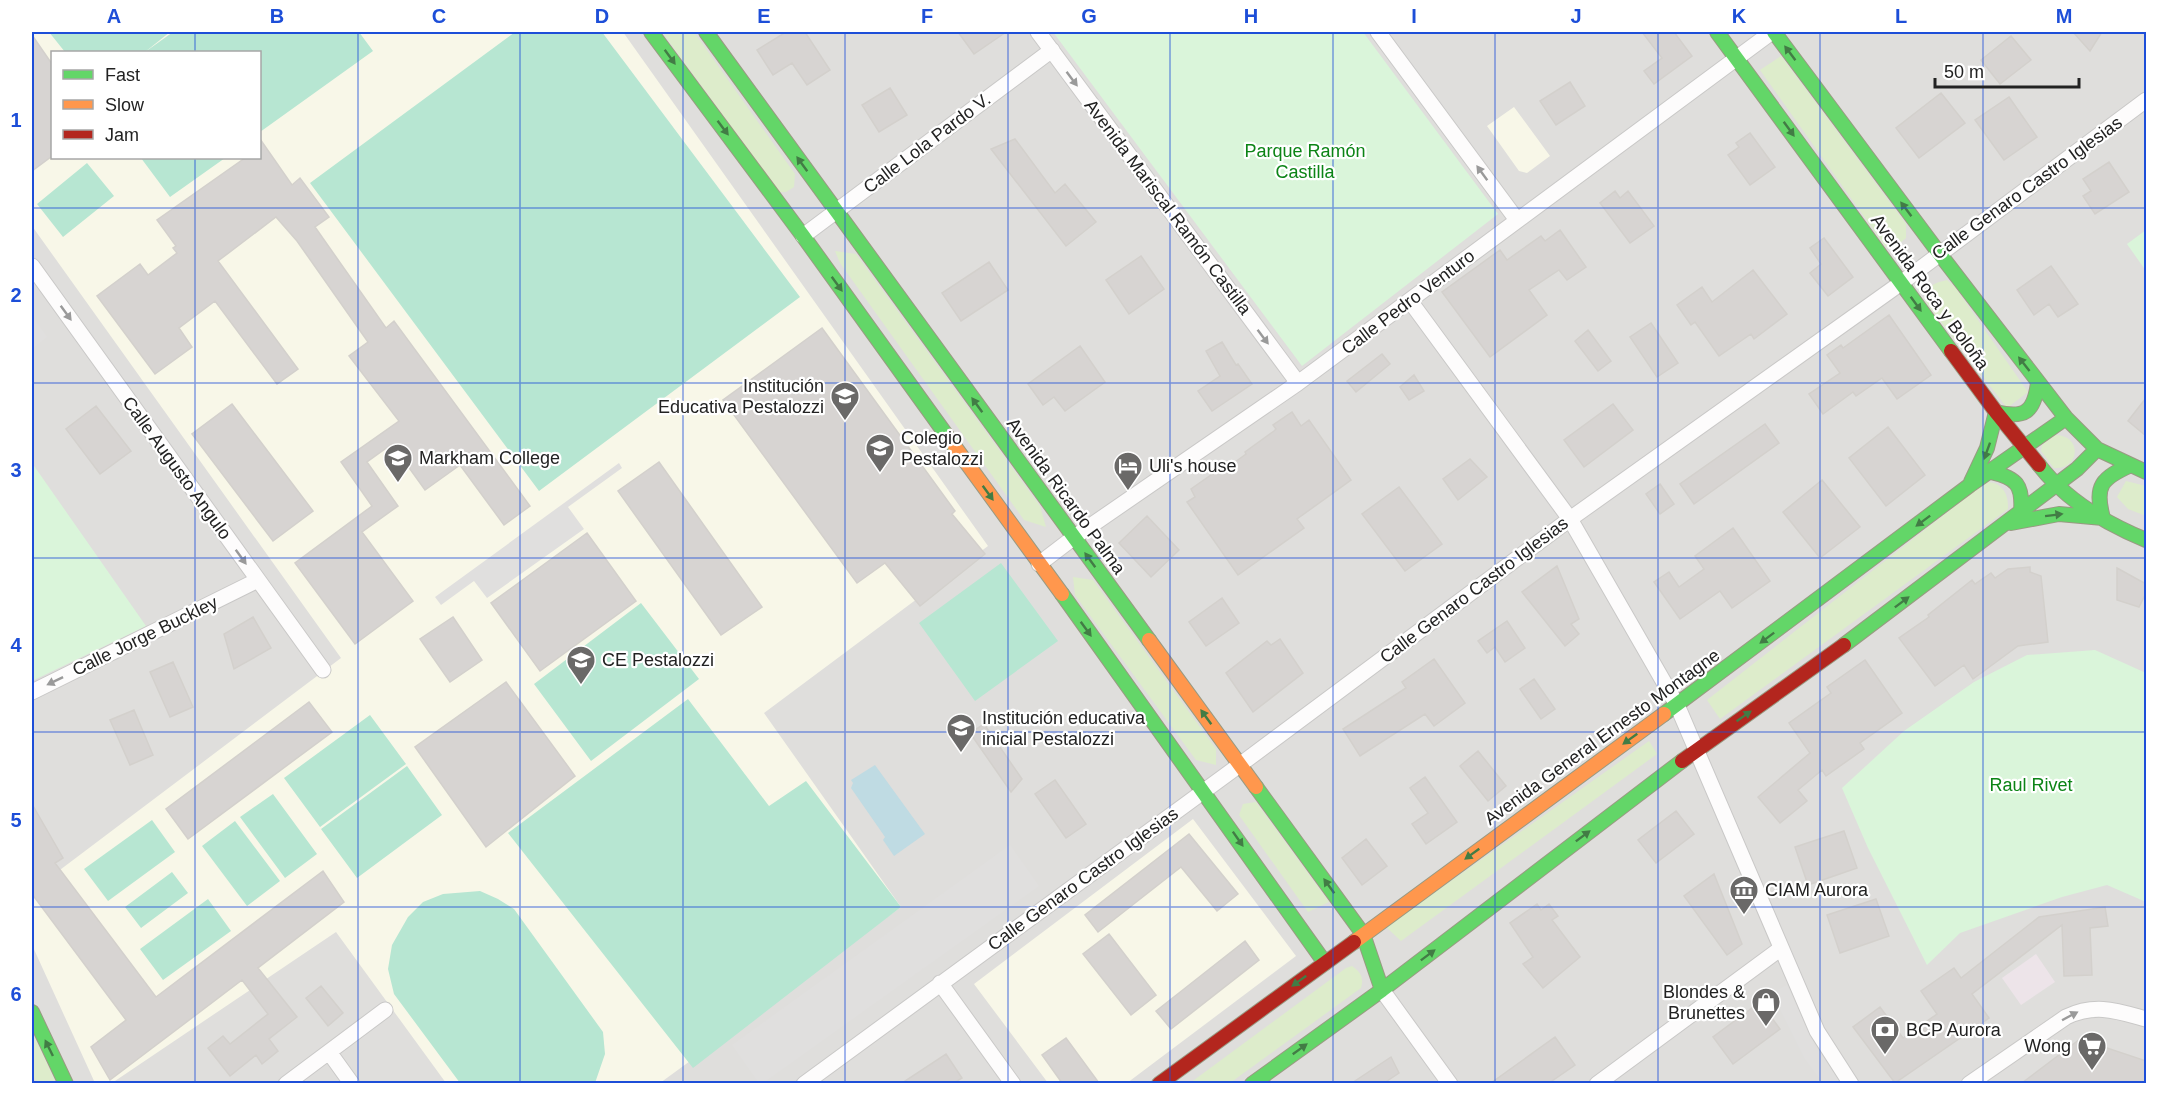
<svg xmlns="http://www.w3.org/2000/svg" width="2178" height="1115" font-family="Helvetica,sans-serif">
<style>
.residential{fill:#dfdedc;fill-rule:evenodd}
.industrial{fill:#ede4e9}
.education{fill:#f8f7e8;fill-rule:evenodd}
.grass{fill:#ddeccb}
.park{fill:#daf5da}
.pitch{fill:#b7e6d2}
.parking{fill:#e0dfde}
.water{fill:#bfdbe3}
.building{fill:#d7d4d2;stroke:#d3d0cc;stroke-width:1.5}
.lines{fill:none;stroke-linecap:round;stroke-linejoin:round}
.street-casing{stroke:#c9c8c7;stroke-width:17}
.fast-casing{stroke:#999a82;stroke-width:16}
.slow-casing{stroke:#999a82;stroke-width:16}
.jam-casing{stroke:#999a82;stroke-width:16}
.street{stroke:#fdfcfc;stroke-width:15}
.fast{stroke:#63d668;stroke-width:14}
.slow{stroke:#ff974d;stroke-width:14}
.jam{stroke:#b3261e;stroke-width:14}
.oneway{fill:#427c45}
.oneway2{fill:#9a9a9a}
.grid{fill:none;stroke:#1d4ed8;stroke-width:1.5;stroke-opacity:0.55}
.labels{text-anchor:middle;stroke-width:4.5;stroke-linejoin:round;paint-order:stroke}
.street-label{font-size:18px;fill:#222;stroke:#fff}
.park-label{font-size:18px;fill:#0c8416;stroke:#fff}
.poi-label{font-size:18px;fill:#222;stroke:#fff;text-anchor:start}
.neatline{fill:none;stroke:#1d4ed8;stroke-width:2}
.grid-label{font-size:20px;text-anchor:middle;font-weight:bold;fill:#1d4ed8}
</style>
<rect width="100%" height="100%" fill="#f0eeeb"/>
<!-- residential -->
<path class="residential" d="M32 32H2146V1083H32ZM52 52H260V158H52Z"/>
<!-- industrial -->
<path class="industrial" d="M2036 954 2055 982 2021 1005 2002 978Z"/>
<!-- education -->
<path class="education" d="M32 32H623L988 546 764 713 901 907 660 1083H446L336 932 112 1083H95L32 945V891L341 658 32 226ZM52 52H260V158H52Z
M1514 107 1550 156 1527 173 1519 171 1487 126Z
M1193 819 1296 956 1127 1083H1048L974 984Z"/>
<!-- grass -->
<path class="grass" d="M662 32H694L795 174 794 187 786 192H779Z
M1781 56 1906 224V238L1893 249 1885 246 1760 70Z
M835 251 856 254 1040 506 1046 527 1024 520 840 263Z
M1947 280 1955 287 2028 392 2007 408 1925 301C1931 285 1930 284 1947 280Z
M2055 435C2083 435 2080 470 2054 468L2041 451 2042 445Z
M2126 481 2146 486V516L2128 509 2117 497Z
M1986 482C2002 482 2009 494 2008 509L1720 719 1707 700Z
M1073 577 1093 580 1216 749V765L1196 760 1075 595Z
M1649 741 1657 754 1401 941 1386 927Z
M1256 802 1329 902 1308 912 1239 815 1243 804Z
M1352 966C1361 972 1364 978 1361 988L1230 1083H1190L1346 968Z
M32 1031 56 1083H37L32 1073Z"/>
<!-- park -->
<path class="park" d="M1053 32H1363L1498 214 1302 366Z
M2146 230V271L2127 244Z
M32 463 146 626 32 681Z
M2095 650 2146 673V902L2107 885 2062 897 1960 933 1927 965 1868 848 1842 788 1904 731 1974 682 2027 655Z"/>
<!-- pitch -->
<path class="pitch" d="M49 32H170L145 52 173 32H359L373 51 260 132V52H65Z
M515 32H602L800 297 539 491 310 183Z
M141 158H225L170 197Z
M87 163 114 196 63 237 37 204Z
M1001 563 1058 641 975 701 919 623Z
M641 603 699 679 591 761 534 684Z
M688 699 769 806 806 781 901 907 693 1068 508 833Z
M370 715 406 764 320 827 284 778Z
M407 766 442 815 357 878 321 829Z
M273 794 317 854 285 878 240 817Z
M152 820 175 852 108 901 84 869Z
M235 821 280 881 247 906 202 846Z
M172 872 188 893 141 928 125 907Z
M480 891 498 899 514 909 603 1032 605 1054 595 1083H460L394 994 388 969 392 945 408 917 423 902 443 894Z
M208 899 231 931 163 980 140 949Z"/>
<!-- parking -->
<path class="parking" d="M32 316 47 337 32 349Z
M619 463 622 468 568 507 584 529 487 598 474 581 441 605 435 597Z
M1010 845 1039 886 763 1083H759L732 1045Z
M1787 985 1815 1046 1841 1083H1823L1805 1059 1772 993Z"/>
<!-- water -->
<path class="water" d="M875 765 925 834 894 856 883 840 885 837 851 788 853 783 851 780Z"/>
<!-- building -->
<path class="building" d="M786 32H805L830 70 807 85 792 63 773 75 757 50Z
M958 32H1006L974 54Z
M1642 32H1674L1692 56 1654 84 1644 71 1662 58Z
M2073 32H2102L2090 51Z
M32 35 52 64V156L32 171Z
M2011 36 2031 60 2000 84 1981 60Z
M1570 82 1585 106 1556 125 1540 101Z
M890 88 907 115 879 132 862 105Z
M1941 93 1965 123 1919 158 1896 128Z
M2009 97 2037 137 2004 160 1975 120Z
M1750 133 1775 167 1750 185 1728 155 1739 147 1736 143Z
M260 139 292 185 300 178 329 217 315 227 386 328 394 321 530 506 504 525 460 465 425 490 392 444 367 462 398 506 362 532 413 601 355 644 295 563 372 506 341 462 399 421 349 356 368 342 297 241 276 217 218 261 298 369 277 384 215 301 179 328 192 347 155 374 97 296 140 264 148 275 177 253 173 248 176 246 157 220 245 158H260Z
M1015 139 1055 193 1065 184 1096 222 1066 246 991 149Z
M2109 162 2129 192 2095 214 2083 196 2091 191 2083 179Z
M1615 191 1620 198 1628 191 1654 226 1630 243 1600 203Z
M1560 230 1586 267 1567 280 1559 270 1529 290 1547 315 1490 357 1442 292 1500 250 1507 260 1541 236 1545 241Z
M1824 238 1853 277 1828 296 1810 273 1821 264 1810 248Z
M1141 256 1164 289 1129 314 1106 280Z
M989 262 1008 290 961 321 942 293Z
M2051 266 2078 304 2058 317 2049 304 2034 315 2017 290Z
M1753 270 1787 314 1754 339 1751 334 1719 356 1695 322 1691 325 1677 305 1702 287 1712 302Z
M1889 315 1931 375 1897 399 1882 378 1856 396 1853 392 1823 414 1809 394 1840 373 1827 355 1841 345 1843 348Z
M1651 323 1678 363 1657 377 1630 337Z
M822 328 955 511 952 514 985 554 920 606 885 563 857 583 723 400Z
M1588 330 1611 361 1598 371 1575 341Z
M1222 342 1236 365 1238 364 1252 384 1212 411 1198 391 1220 376 1206 351Z
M1080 346 1105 382 1065 411 1054 397 1043 405 1028 384Z
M1382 354 1390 364 1356 392 1347 381Z
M1414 375 1424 391 1409 400 1400 387Z
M2146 398V436L2128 421Z
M232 404 313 511 273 541 192 434Z
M1613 404 1633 430 1584 467 1564 440Z
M96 406 131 451 100 474 66 429Z
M1292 412 1301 426 1309 420 1351 480 1297 519 1304 528 1238 575 1187 502 1195 497 1191 489 1218 470 1220 473 1246 454 1245 452 1274 431 1276 429 1273 425Z
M1765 424 1779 443 1694 504 1680 484Z
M1888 427 1925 475 1886 506 1849 458Z
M1470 459 1487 477 1458 500 1443 479Z
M659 462 762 607 721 635 618 491Z
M1822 480 1860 527 1820 558 1783 512Z
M1660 484 1674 504 1660 514 1646 494Z
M1399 487 1442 544 1405 571 1362 514Z
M1147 516 1179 550 1151 577 1119 543Z
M1733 528 1770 581 1732 608 1720 591 1680 619 1654 582 1669 572 1679 587 1704 569 1695 556Z
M587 533 636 601 540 671 491 603Z
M1557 566 1579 619 1571 624 1579 634 1565 646 1522 592Z
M2030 567V572L2041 576 2048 642 2018 646 1973 679 1964 665 1935 686 1899 638 1929 617 1928 615 1972 580 1975 584 1991 573 1995 578 2008 569Z
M2117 568 2146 584V593L2139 607 2117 600Z
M1222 598 1239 623 1206 646 1189 622Z
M253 617 271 648 234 669 224 634Z
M453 617 482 660 450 682 420 639Z
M1507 621 1525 648 1505 662 1495 647 1487 653 1478 641Z
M1280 639 1303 673 1253 712 1226 673 1267 641 1271 645Z
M1434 659 1465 703 1434 726 1425 714 1360 756 1343 729 1406 688 1402 682Z
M1865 660 1902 713 1860 743 1864 749 1826 776 1822 770 1798 790 1807 801 1780 823 1758 797 1810 753 1789 723 1831 693 1827 687Z
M173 662 193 707 170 717 150 672Z
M1534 679 1555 709 1541 719 1520 689Z
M506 682 575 776 486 847 415 747Z
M309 702 332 732 188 839 166 809Z
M134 710 153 755 130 765 110 720Z
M984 724 1022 779 1011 792 970 733Z
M1478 751 1506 786 1488 801 1460 766Z
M1425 777 1457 822 1426 844 1412 824 1428 813 1410 788Z
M1055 780 1086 824 1066 838 1035 794Z
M32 804 63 858 55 863 156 997 323 871 344 902 258 968 297 1017 269 1039 278 1051 262 1064 256 1055 230 1076 208 1048 223 1036 230 1044 268 1014 242 980 110 1080 91 1047 126 1020 32 894Z
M1676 811 1694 834 1656 863 1638 840Z
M1844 831 1857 868 1808 885 1795 847Z
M1189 834 1238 894 1217 911 1181 867 1098 932 1085 915Z
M1366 839 1387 866 1362 885 1342 858Z
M1714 874 1742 944 1727 955 1684 896Z
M1876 899 1889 936 1840 953 1827 915Z
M1537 904 1541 910 1549 904 1558 916 1552 920 1580 957 1543 988 1523 964 1533 957 1510 923Z
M2105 907 2108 926 2090 928 2092 975 2064 976 2062 925 1972 994 1989 1018 1895 1083 1853 1027 1880 1007 1903 1038 1937 1014 1921 991 1954 968 1961 978 2039 917Z
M1109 934 1156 995 1131 1015 1083 954Z
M1245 941 1259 960 1171 1029 1156 1011Z
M321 986 343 1013 328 1026 306 998Z
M1760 1002 1780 1029 1733 1064 1713 1037Z
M1555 1037 1575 1065 1549 1083H1491Z
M1066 1038 1099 1083H1062L1042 1055Z
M2080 1039 2146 1061V1083H2022Z
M946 1054 962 1078 954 1083H902Z
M1391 1057 1399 1073 1384 1083H1352Z"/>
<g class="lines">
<!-- street casing -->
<g class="street-casing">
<path id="street" d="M1038 32 1298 383
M1378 32 1517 220
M803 236 1052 50
M32 266 323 670
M1410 301 1570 519 1677 705 1817 1031 1851 1084
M1039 564 1073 538 1298 383 1772 32
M32 692 258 580
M940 983 1013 1084
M1382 990 1450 1084
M329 1052 352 1084
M286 1084 385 1010
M804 1084 1241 764 1570 519 1901 283 2146 100
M1597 1084 1780 949
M1969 1084 2066 1017C2096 1003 2117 1011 2146 1019"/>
</g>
<!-- fast casing -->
<g class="fast-casing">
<path id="fast" d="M651 32 803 236 955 447
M706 32 1149 640
M1717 32 1951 351
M1774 32 1939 253 2066 418 2097 449 2146 472
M2039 465C2065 499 2107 524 2146 540
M1991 472C2017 478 2023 485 2021 512
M1971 482 1987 448 1996 412C2025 419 2034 412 2038 383
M2011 523 2059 514 2103 518C2094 485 2102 478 2131 465
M1062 594 1325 963
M1844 645 2077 469 2097 449
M1664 714 1970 485 2066 418
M1256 787 1363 934 1382 990
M32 1012 66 1084
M1252 1084 1382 990 1682 761"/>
</g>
<!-- slow casing -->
<g class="slow-casing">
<path id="slow" d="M955 447 1062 594
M1149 640 1256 787
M1354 942 1664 714"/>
</g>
<!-- jam casing -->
<g class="jam-casing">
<path id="jam" d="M1951 351 1996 412 2039 465
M1682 761 1844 645
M1159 1084 1354 942"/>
</g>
<!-- street -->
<use href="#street" class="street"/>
<!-- fast -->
<use href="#fast" class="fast"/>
<!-- slow -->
<use href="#slow" class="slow"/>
<!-- jam -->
<use href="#jam" class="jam"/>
</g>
<!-- one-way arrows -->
<defs><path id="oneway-solid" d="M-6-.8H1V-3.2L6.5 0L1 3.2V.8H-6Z" transform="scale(1.5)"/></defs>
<g class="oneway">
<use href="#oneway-solid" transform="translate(1790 53) rotate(-127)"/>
<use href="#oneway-solid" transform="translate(670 57) rotate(54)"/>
<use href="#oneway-solid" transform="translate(723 128) rotate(53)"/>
<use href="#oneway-solid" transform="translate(1789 129) rotate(54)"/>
<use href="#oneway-solid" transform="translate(802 164) rotate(-126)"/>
<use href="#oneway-solid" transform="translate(1906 209) rotate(-127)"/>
<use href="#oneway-solid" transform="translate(837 284) rotate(54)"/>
<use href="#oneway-solid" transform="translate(1916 304) rotate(54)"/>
<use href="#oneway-solid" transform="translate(2024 364) rotate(-128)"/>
<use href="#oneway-solid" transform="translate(977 405) rotate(-126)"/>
<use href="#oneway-solid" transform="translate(1987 451) rotate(110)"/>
<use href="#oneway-solid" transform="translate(988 493) rotate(54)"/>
<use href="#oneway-solid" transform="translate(2054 515) rotate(-7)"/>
<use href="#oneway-solid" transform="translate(1923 521) rotate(143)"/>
<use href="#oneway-solid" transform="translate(1090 560) rotate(-126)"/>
<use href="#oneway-solid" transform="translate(1902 602) rotate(-37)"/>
<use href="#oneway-solid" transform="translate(1086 629) rotate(54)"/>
<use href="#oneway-solid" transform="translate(1767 638) rotate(143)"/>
<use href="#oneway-solid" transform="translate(1744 716) rotate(-35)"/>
<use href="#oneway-solid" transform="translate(1206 717) rotate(-126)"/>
<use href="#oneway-solid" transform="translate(1630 739) rotate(144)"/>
<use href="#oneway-solid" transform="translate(1583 836) rotate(-37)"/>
<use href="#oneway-solid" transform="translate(1238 839) rotate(55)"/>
<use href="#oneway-solid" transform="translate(1472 854) rotate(144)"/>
<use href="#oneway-solid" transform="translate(1329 886) rotate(-126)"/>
<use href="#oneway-solid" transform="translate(1428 955) rotate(-37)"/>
<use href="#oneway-solid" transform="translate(1299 981) rotate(144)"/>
<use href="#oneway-solid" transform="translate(49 1048) rotate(-116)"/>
<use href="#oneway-solid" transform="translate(1300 1049) rotate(-36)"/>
</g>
<g class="oneway2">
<use href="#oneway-solid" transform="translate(1072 79) rotate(53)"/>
<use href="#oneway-solid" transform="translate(1482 173) rotate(-126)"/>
<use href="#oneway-solid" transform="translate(66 313) rotate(54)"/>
<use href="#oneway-solid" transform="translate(1263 337) rotate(53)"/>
<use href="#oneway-solid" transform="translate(241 557) rotate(54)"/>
<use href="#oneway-solid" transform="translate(55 681) rotate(154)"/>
<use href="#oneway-solid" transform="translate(2070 1016) rotate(-28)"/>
</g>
<!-- grid -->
<path class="grid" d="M195 32V52M358 32V1084M520 32V1084M683 32V1084M845 32V1084M1008 32V1084M1170 32V1084M1333 32V1084M1495 32V1084M1658 32V1084M1820 32V1084M1983 32V1084M195 158V1084M32 208H2146M32 383H2146M32 558H2146M32 732H2146M32 907H2146"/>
<!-- icons -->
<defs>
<g id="school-pin" transform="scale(1.5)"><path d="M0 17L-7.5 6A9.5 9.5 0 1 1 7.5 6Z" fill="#6a6968" stroke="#fff"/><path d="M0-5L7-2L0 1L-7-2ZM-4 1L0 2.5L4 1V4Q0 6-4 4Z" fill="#fff"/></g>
<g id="university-pin" transform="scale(1.5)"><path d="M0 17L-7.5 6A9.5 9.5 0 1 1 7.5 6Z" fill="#6a6968" stroke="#fff"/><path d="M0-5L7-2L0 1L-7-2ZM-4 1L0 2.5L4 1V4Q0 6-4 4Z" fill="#fff"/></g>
<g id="hotel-pin" transform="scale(1.5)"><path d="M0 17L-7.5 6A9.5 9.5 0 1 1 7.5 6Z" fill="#6a6968" stroke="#fff"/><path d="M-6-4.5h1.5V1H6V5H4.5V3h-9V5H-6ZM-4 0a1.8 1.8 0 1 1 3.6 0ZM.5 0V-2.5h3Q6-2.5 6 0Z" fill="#fff"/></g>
<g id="museum-pin" transform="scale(1.5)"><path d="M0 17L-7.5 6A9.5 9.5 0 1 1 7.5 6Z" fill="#6a6968" stroke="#fff"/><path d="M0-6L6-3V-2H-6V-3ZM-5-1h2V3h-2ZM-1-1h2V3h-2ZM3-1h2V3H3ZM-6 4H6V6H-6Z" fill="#fff"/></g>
<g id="shop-pin" transform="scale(1.5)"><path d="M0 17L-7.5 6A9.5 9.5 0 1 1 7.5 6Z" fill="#6a6968" stroke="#fff"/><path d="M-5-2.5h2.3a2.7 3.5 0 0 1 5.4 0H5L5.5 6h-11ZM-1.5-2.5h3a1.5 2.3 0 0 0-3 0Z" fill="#fff"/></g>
<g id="bank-pin" transform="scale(1.5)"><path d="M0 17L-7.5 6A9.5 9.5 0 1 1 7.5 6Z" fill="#6a6968" stroke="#fff"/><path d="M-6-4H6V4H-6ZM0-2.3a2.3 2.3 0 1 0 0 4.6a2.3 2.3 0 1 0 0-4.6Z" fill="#fff"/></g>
<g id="supermarket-pin" transform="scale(1.5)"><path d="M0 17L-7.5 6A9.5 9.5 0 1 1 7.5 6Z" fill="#6a6968" stroke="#fff"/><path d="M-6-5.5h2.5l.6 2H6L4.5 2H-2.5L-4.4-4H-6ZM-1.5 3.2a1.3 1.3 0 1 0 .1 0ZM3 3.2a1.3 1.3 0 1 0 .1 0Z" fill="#fff"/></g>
</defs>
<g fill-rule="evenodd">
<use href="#school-pin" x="845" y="396"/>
<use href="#school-pin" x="880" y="448"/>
<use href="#university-pin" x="398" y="458"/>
<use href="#hotel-pin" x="1128" y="466"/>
<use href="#university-pin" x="581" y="660"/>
<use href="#school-pin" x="961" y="728"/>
<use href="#museum-pin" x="1744" y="890"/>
<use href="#shop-pin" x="1766" y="1002"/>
<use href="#bank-pin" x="1885" y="1030"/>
<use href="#supermarket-pin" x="2092" y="1046"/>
</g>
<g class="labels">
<!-- street labels -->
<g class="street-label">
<text transform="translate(927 143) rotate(-37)" y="6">Calle Lola Pardo V.</text>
<text transform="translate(2027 188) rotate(-36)" y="6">Calle Genaro Castro Iglesias</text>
<text transform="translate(1168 207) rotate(53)" y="6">Avenida Mariscal Ramón Castilla</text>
<text transform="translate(1930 292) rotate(54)" y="6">Avenida Roca y Boloña</text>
<text transform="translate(1408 302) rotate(-37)" y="6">Calle Pedro Venturo</text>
<text transform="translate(177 468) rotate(54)" y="6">Calle Augusto Angulo</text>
<text transform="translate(1066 496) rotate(54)" y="6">Avenida Ricardo Palma</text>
<text transform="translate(1474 590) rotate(-37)" y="6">Calle Genaro Castro Iglesias</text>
<text transform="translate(145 636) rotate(-26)" y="6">Calle Jorge Buckley</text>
<text transform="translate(1602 737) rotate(-36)" y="6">Avenida General Ernesto Montagne</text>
<text transform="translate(1083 879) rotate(-36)" y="6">Calle Genaro Castro Iglesias</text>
</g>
<!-- park labels -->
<g class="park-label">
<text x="1305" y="157">Parque Ramón<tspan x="1305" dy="21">Castilla</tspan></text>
<text x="2031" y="791">Raul Rivet</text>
</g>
<!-- poi labels -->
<g class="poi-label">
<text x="824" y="392" text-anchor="end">Institución<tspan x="824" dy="21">Educativa Pestalozzi</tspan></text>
<text x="901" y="444">Colegio<tspan x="901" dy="21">Pestalozzi</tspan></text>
<text x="419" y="464">Markham College</text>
<text x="1149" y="472">Uli's house</text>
<text x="602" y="666">CE Pestalozzi</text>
<text x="982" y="724">Institución educativa<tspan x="982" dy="21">inicial Pestalozzi</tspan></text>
<text x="1765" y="896">CIAM Aurora</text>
<text x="1745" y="998" text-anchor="end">Blondes &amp;<tspan x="1745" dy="21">Brunettes</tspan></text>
<text x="1906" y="1036">BCP Aurora</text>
<text x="2071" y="1052" text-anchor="end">Wong</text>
</g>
</g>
<!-- border -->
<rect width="2178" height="1115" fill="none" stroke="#ffffff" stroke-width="66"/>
<!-- legend -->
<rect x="51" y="51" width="210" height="108" fill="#ffffff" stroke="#a7a7a7" stroke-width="1.5"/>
<rect x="63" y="70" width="30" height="9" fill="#63d668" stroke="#a7a7a7" stroke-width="1.5"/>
<text x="105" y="81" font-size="18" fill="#222222">Fast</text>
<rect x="63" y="100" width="30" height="9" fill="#ff974d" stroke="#a7a7a7" stroke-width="1.5"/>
<text x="105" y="111" font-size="18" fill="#222222">Slow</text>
<rect x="63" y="130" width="30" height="9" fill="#b3261e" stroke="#a7a7a7" stroke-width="1.5"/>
<text x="105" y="141" font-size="18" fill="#222222">Jam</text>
<!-- scale -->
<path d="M1935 78v9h144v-9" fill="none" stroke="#222222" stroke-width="3"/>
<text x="1944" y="78" font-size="18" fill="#222222" stroke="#ffffff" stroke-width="4.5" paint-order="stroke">50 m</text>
<rect x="33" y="33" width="2112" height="1049" class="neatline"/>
<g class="grid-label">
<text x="114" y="23">A</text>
<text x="277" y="23">B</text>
<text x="439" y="23">C</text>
<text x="602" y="23">D</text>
<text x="764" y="23">E</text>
<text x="927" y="23">F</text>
<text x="1089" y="23">G</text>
<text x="1251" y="23">H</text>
<text x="1414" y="23">I</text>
<text x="1576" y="23">J</text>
<text x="1739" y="23">K</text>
<text x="1901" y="23">L</text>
<text x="2064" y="23">M</text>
<text x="16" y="127">1</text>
<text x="16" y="302">2</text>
<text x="16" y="477">3</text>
<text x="16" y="652">4</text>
<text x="16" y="827">5</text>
<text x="16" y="1001">6</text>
</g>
</svg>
